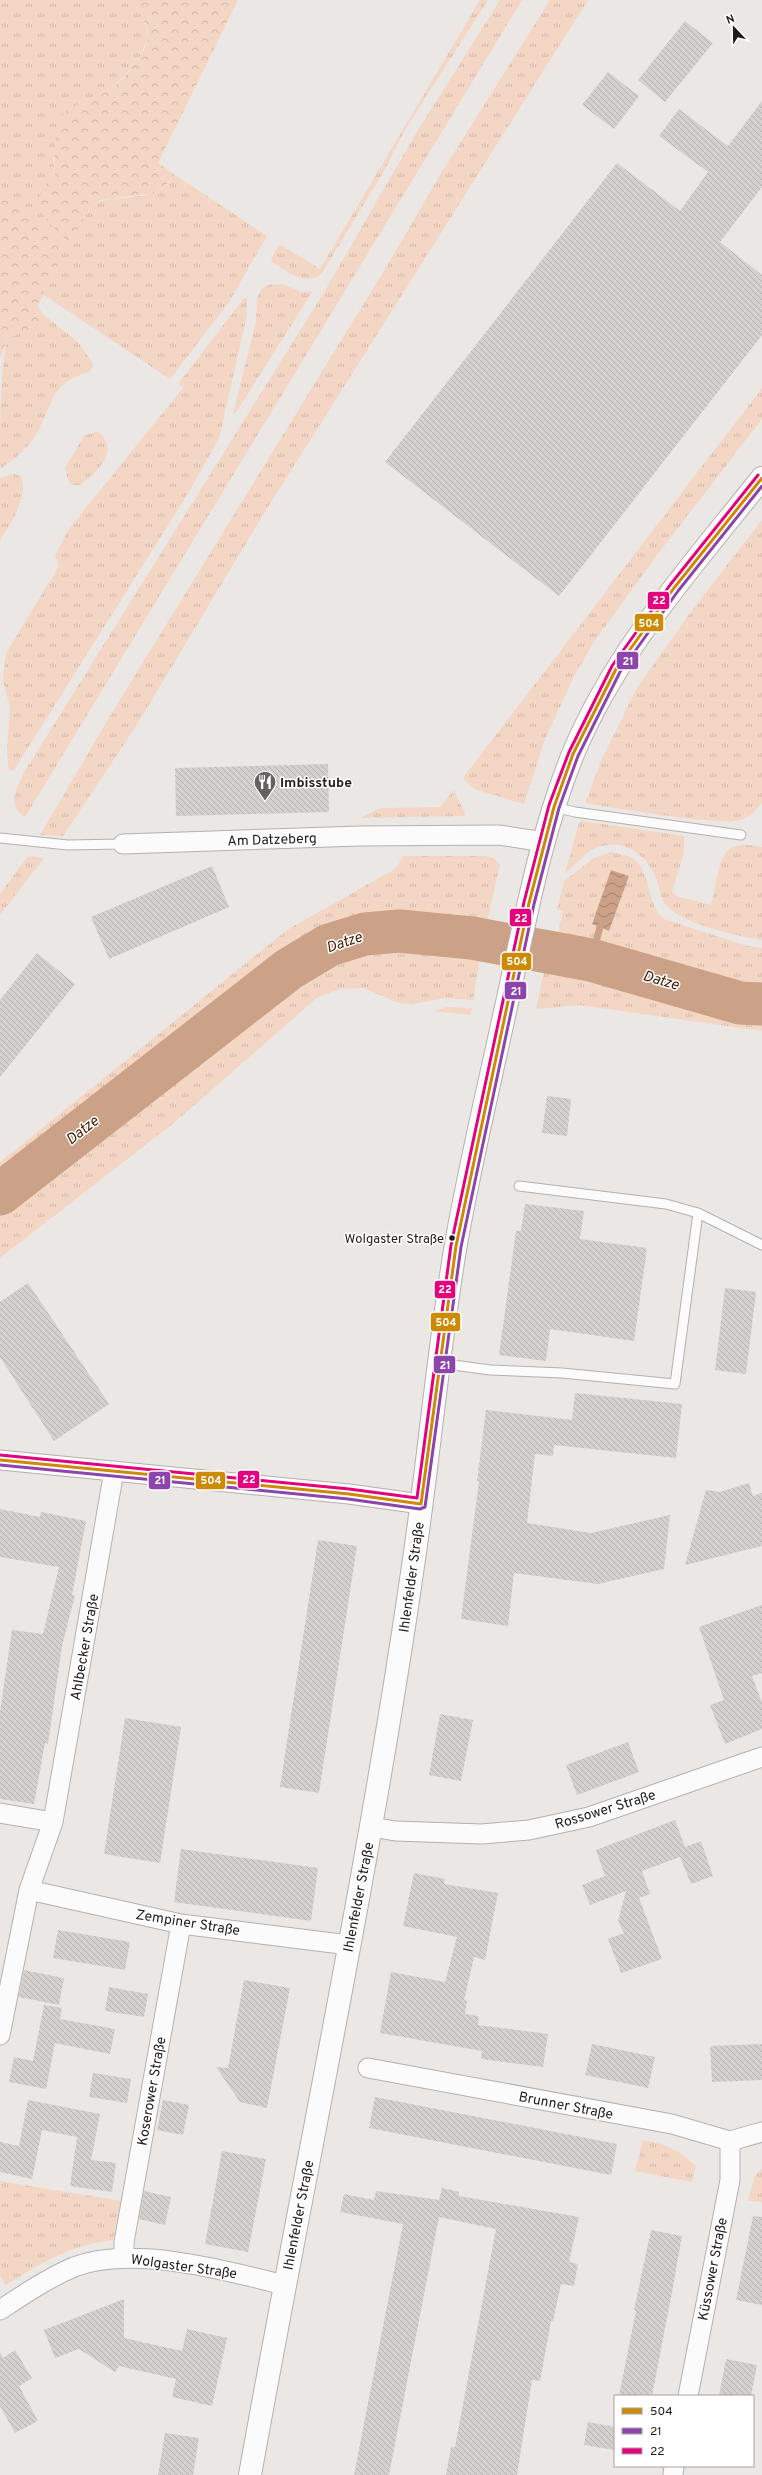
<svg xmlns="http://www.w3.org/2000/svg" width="762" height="2475" font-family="Overpass,sans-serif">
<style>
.grass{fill:url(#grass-tufts);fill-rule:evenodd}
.forest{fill:url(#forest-crowns)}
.water{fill:url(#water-waves)}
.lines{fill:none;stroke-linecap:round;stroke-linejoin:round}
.stream{stroke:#cba188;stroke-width:7}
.river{stroke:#cba188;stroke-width:43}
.building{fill:url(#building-back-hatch)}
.lane-casing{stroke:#b4b1af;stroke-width:11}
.street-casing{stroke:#b4b1af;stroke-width:21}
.secondary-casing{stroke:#b4b1af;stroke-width:24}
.lane{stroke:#fcfbfb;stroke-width:9}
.street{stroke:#fcfbfb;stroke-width:19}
.secondary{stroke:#fcfbfb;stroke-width:22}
.bus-1-casing{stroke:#fff;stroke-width:6}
.bus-2-casing{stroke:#fff;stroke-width:6}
.bus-3-casing{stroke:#fff;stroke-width:6}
.bus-1{stroke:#cc8a05;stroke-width:3}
.bus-2{stroke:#8e44ad;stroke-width:3}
.bus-3{stroke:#e5007d;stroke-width:3}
.bus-dot{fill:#1e1b1a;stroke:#fff;stroke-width:1.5}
.labels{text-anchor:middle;stroke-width:3;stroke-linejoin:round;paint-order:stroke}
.bus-label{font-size:13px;fill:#1e1b1a;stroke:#fff;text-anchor:end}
.poi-label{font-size:14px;font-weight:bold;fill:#1e1b1a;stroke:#fff;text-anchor:start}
.street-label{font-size:14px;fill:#1e1b1a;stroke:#fff}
.water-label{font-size:15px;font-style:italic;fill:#451e03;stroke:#fff}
.line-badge{stroke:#fff;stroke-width:1.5}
.badge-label{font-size:11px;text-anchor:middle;font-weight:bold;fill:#fff}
</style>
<defs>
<pattern id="grass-tufts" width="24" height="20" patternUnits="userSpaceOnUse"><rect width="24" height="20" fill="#f4d6c5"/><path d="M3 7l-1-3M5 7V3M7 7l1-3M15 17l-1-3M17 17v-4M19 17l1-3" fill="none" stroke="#d1b7a9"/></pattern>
<pattern id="forest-crowns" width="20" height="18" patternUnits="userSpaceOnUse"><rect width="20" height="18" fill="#f4d6c5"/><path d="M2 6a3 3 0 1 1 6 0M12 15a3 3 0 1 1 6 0" fill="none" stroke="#d1b7a9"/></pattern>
<pattern id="water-waves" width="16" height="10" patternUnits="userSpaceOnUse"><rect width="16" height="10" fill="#cba188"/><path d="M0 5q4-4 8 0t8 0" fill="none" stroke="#a4826e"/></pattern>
<pattern id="building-back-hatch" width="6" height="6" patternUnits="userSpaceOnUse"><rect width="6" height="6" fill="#d4d0ce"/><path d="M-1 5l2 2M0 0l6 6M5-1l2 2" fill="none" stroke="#b6b2b0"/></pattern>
</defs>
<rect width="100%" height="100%" fill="#ebe7e4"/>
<!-- grass -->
<path class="grass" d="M0 0H132L144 18 148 38 137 62 111 89 70 109 53 159 55 175 41 192 89 213 91 205C113 194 147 201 165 187 169 184 172 178 174 174L267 236 229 302 170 379 44 295 43 287 59 265 26 212 0 200Z
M480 0H488L406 128 384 171 322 273C308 288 287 271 273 263L271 259 279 244 320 269Z
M500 0H522L25 817C6 803 16 793 23 774L326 289 415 135Z
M550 0H588L263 515 136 726 63 836 40 835 113 711 390 261 440 175Z
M282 284 302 292 312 291 311 294 237 411 233 414 256 321 257 298 262 288 269 285Z
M245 297 247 300V315L219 438 189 492 14 770 9 771 7 752 10 708 3 680 6 653 59 566 55 555 68 530 183 388 178 384Z
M44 315 77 341 94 365 89 372C52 382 54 400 39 429 31 446 15 459 0 469 0 446 0 353 8 340 16 332 29 330 39 327Z
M762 388V419L654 559 594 642 574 676 544 742 524 804 474 789 463 778Z
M97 431C122 450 97 472 80 485H72L68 480 65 468 84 436Z
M14 474 20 476C31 493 9 526 0 541V478Z
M762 520V803C757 809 751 816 744 819 725 828 612 807 585 803L602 759 637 688 690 613Z
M454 790 466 816 360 818 381 808 440 807Z
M582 821 684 836V853L672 891 676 896 711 905C717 888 716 846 740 845 747 844 755 846 762 847V940C740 937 679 923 665 904 659 896 660 885 655 876 644 850 616 835 590 851 581 857 574 867 565 873L579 823Z
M611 852C617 854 626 855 632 858 653 872 645 903 664 919L747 946 762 948V1031L580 1005 536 1009 546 963 551 964 563 911 557 909 564 881 594 858ZM612 870 629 876 609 931 592 924Z
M28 856 44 858 0 915V894Z
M404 856H485L492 857 500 864 481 949 473 1000 445 998 412 1004 399 1003 363 988 340 989 318 997 175 1122 0 1258V1162L287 930 395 869Z
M447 1007 472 1008 470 1015 433 1011Z
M643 2140C668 2145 677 2149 696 2166L692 2182 635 2171Z
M762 2169V2202L748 2201 755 2175Z
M0 2181 121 2201 113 2240C71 2245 42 2262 6 2285L0 2276Z"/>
<!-- forest -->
<path class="forest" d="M128 0H238L158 163 174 174 165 187 153 193 101 200 92 205 72 239 67 240C54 229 34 212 41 193 43 186 50 180 55 175 53 161 55 130 61 117 68 106 97 97 109 90 121 84 148 51 148 37 148 23 139 11 132 0Z
M0 200C23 201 48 232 61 248L59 265 43 287 44 295 37 306 44 315 39 327 29 336 17 334 7 341 0 358Z"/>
<!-- water -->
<path class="water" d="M611 870 629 876 609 931 592 924Z"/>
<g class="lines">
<!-- stream -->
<path class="stream" d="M591 960 600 927"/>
<!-- river -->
<path class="river" d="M0 1194 289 969 329 945 365 934 399 931 472 938 591 960 740 1003 762 1004"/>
</g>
<!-- building -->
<path class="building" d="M685 21 713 43 665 102 638 80Z
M608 72 639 96 614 129 582 105Z
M762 101V187L720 242 762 275V335L559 596 385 462 617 163 680 211 708 172 659 136 679 109 728 146Z
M328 764 329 812 176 816 175 768Z
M212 866 229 907 109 959 91 917Z
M37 953 75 984 0 1077V1000Z
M547 1096 571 1099 567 1136 542 1133Z
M525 1204 584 1211 580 1239 647 1248 634 1341 550 1329 546 1361 499 1355 516 1231H521Z
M28 1283 109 1404 54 1441 0 1357V1302Z
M725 1288 756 1292 746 1374 715 1370Z
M575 1393 682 1404 676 1458 554 1445 553 1456 535 1454 527 1523 591 1533 670 1515 664 1569 598 1584 514 1573 508 1626 461 1619 479 1481H477L486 1410 572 1420Z
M749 1483 753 1496 762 1493V1546L685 1565 706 1490 720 1492Z
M0 1509 40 1517 41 1512 86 1521 72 1595H75L62 1646 48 1744 45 1743 34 1804 0 1799V1712L12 1630 43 1634 59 1567 0 1557Z
M318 1540 357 1546 319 1793 280 1787Z
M762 1605V1673L752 1676 762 1703V1729L725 1744 710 1705 724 1700 699 1627Z
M440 1714 473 1720 461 1781 429 1775Z
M125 1718 181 1727 160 1863 104 1854Z
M628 1742 639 1772 577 1795 566 1765Z
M675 1820 685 1847 701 1841 713 1876 691 1884 680 1857 642 1871 650 1894 639 1898 662 1959 621 1973 608 1939 624 1933 618 1921 626 1891 590 1905 582 1885 605 1876 596 1850Z
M181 1849 318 1868 311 1921 174 1902Z
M414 1873 445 1879 444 1884 498 1893 485 1960 474 1957 464 2000 467 2001 465 2014 479 2016 478 2025 548 2034 543 2067 481 2059 482 2051 380 2033 391 1972 445 1982 457 1937 403 1926Z
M58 1930 130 1942 125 1970 53 1958Z
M24 1970 64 1978 59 2005 19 1997Z
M244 1980 290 1988 267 2108 240 2102 216 2067 228 2068Z
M109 1987 148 1994 144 2017 105 2011Z
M44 2005 62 2008 60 2019 115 2029 110 2054 55 2043 46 2089 9 2082 14 2057 33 2061Z
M592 2044 655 2057 648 2088 585 2075Z
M762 2044V2080L712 2082 710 2046Z
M93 2073 131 2079 127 2103 89 2097Z
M375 2097 617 2144 611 2175 369 2128Z
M28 2100 100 2114 91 2160 116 2163 112 2192 70 2186 77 2137 42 2130 32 2179 0 2172V2142L19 2146Z
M163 2100 189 2105 183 2135 157 2130Z
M222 2151 266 2159 248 2252 205 2244Z
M442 2188 459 2192V2196L579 2217 569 2262 578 2264 574 2286 561 2284 553 2321H551L540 2381 532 2380 517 2475H446L451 2447H455L496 2229 439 2217 389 2475H354L403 2224 340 2212 344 2194 374 2200 376 2191 439 2200Z
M144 2191 171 2197 165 2225 139 2219Z
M753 2216 762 2217V2305L736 2300Z
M651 2230 682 2236 672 2292 652 2396H619L636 2311 634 2310Z
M124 2299V2338L182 2351 187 2329 227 2338 212 2406 172 2397 176 2379 119 2366 115 2372 79 2349 55 2358 44 2330Z
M15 2350 32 2378 19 2386 38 2421 15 2433 0 2406V2352L3 2358Z
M726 2359 757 2365 751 2396H719Z
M588 2422 615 2427V2450L584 2445Z
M165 2433 199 2438 193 2475H158Z"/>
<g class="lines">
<!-- lane casing -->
<g class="lane-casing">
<path id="lane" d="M554 807 575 812 741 835
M0 838 68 845 123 844
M519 1186 666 1204 698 1213
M439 1363 490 1370 562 1373 675 1384 698 1213 762 1245"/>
</g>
<!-- street casing -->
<g class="street-casing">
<path id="street" d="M123 844 360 836 499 835 544 842
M0 1460 349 1494 421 1504
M0 1813 53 1822
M372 1827 395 1831 482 1834 529 1830 589 1817 762 1757
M29 1890 181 1924 349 1945
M0 2035 29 1890 53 1822 114 1471
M368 2068 672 2124 730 2141 762 2132
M124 2257V2242L181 1924
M0 2310C23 2295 48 2278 74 2267 132 2245 225 2270 284 2285
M688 2396 730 2180V2141
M673 2475 674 2466"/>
</g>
<!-- secondary casing -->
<g class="secondary-casing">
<path id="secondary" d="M250 2475C304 2172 369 1871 413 1566 429 1459 438 1350 456 1244 470 1164 489 1086 506 1007 525 922 540 835 573 754 616 650 693 565 762 478"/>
</g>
<!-- lane -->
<use href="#lane" class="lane"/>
<!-- street -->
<use href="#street" class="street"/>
<!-- secondary -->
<use href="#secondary" class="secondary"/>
<!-- bus-1 casing -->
<g class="bus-1-casing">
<path id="bus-1" d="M0 1460 349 1494 421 1504
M421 1504 456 1246 529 903 554 807 573 754 616 669 674 588 762 478"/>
</g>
<!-- bus-2 casing -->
<g class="bus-2-casing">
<path id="bus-2" d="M0 1465 348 1499 420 1509 425 1507 461 1247 534 904 559 808 578 756 620 672 678 591 762 486"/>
</g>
<!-- bus-3 casing -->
<g class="bus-3-casing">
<path id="bus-3" d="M0 1455 349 1489 417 1498 451 1245 524 902 549 805 569 752 612 666 670 585 758 475"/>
</g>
<!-- bus-1 -->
<use href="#bus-1" class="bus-1"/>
<!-- bus-2 -->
<use href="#bus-2" class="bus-2"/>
<!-- bus-3 -->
<use href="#bus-3" class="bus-3"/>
</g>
<!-- icons -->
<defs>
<g id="restaurant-pin" transform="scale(1.15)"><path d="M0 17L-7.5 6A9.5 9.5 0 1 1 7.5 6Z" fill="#666261" stroke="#fff"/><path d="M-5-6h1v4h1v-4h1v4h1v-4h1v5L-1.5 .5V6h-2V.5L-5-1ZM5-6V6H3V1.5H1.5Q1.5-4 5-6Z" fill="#fff"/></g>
</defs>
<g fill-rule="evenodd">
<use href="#restaurant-pin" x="265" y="782"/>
</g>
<!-- markers -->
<circle class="bus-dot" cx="452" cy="1238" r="3.5"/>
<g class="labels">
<!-- bus labels -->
<g class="bus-label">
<text x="444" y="1243">Wolgaster Straße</text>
</g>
<!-- poi labels -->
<g class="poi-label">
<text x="280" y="787">Imbisstube</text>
</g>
<!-- street labels -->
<g class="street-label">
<text transform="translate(272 839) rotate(-2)" y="5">Am Datzeberg</text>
<text transform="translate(411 1577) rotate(-82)" y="5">Ihlenfelder Straße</text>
<text transform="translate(84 1647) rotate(-80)" y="5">Ahlbecker Straße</text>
<text transform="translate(605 1809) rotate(-17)" y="5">Rossower Straße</text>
<text transform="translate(358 1897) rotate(-79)" y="5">Ihlenfelder Straße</text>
<text transform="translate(188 1922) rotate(9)" y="5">Zempiner Straße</text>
<text transform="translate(151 2091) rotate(-80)" y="5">Koserower Straße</text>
<text transform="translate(566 2105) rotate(11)" y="5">Brunner Straße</text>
<text transform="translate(298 2215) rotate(-79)" y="5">Ihlenfelder Straße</text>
<text transform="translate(184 2266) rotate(8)" y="5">Wolgaster Straße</text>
<text transform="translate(712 2269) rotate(-79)" y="5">Küssower Straße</text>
</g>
<!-- water labels -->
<g class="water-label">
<text transform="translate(344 942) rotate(-19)" y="5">Datze</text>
<text transform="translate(661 980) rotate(16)" y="5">Datze</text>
<text transform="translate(82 1130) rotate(-38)" y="5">Datze</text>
</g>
</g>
<g class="line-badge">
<rect x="647" y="591" width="23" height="19" rx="4" fill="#e5007d"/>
<rect x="634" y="613" width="30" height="19" rx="4" fill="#cc8a05"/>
<rect x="616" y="651" width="23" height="19" rx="4" fill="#8e44ad"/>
<rect x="509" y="908" width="23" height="19" rx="4" fill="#e5007d"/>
<rect x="501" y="952" width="31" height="19" rx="4" fill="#cc8a05"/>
<rect x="504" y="981" width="23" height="19" rx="4" fill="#8e44ad"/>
<rect x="434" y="1280" width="22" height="19" rx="4" fill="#e5007d"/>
<rect x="430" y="1312" width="31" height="20" rx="4" fill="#cc8a05"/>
<rect x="433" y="1355" width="23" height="19" rx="4" fill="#8e44ad"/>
<rect x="237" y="1470" width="23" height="19" rx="4" fill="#e5007d"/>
<rect x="195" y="1471" width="31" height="19" rx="4" fill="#cc8a05"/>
<rect x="148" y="1471" width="23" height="19" rx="4" fill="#8e44ad"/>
</g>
<g class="badge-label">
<text x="659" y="604">22</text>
<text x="649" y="627">504</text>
<text x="628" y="665">21</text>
<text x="521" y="922">22</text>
<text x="517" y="965">504</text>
<text x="516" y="995">21</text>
<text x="445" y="1293">22</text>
<text x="446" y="1326">504</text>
<text x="445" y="1369">21</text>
<text x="249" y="1483">22</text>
<text x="211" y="1484">504</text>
<text x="160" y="1484">21</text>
</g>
<!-- legend -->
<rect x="614" y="2395" width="140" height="72" fill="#ffffff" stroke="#a5a4a3"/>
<rect x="622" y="2408" width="20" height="6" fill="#cc8a05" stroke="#a5a4a3"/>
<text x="650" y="2415" font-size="12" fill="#1e1b1a">504</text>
<rect x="622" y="2428" width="20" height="6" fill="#8e44ad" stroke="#a5a4a3"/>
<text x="650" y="2435" font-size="12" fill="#1e1b1a">21</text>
<rect x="622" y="2448" width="20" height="6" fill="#e5007d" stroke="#a5a4a3"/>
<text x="650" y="2455" font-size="12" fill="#1e1b1a">22</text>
<!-- north arrow -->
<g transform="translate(734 28) rotate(338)" stroke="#ffffff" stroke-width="3" paint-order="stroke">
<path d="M0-3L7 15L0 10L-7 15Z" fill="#1e1b1a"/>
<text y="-6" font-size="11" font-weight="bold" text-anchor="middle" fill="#1e1b1a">N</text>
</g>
</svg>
